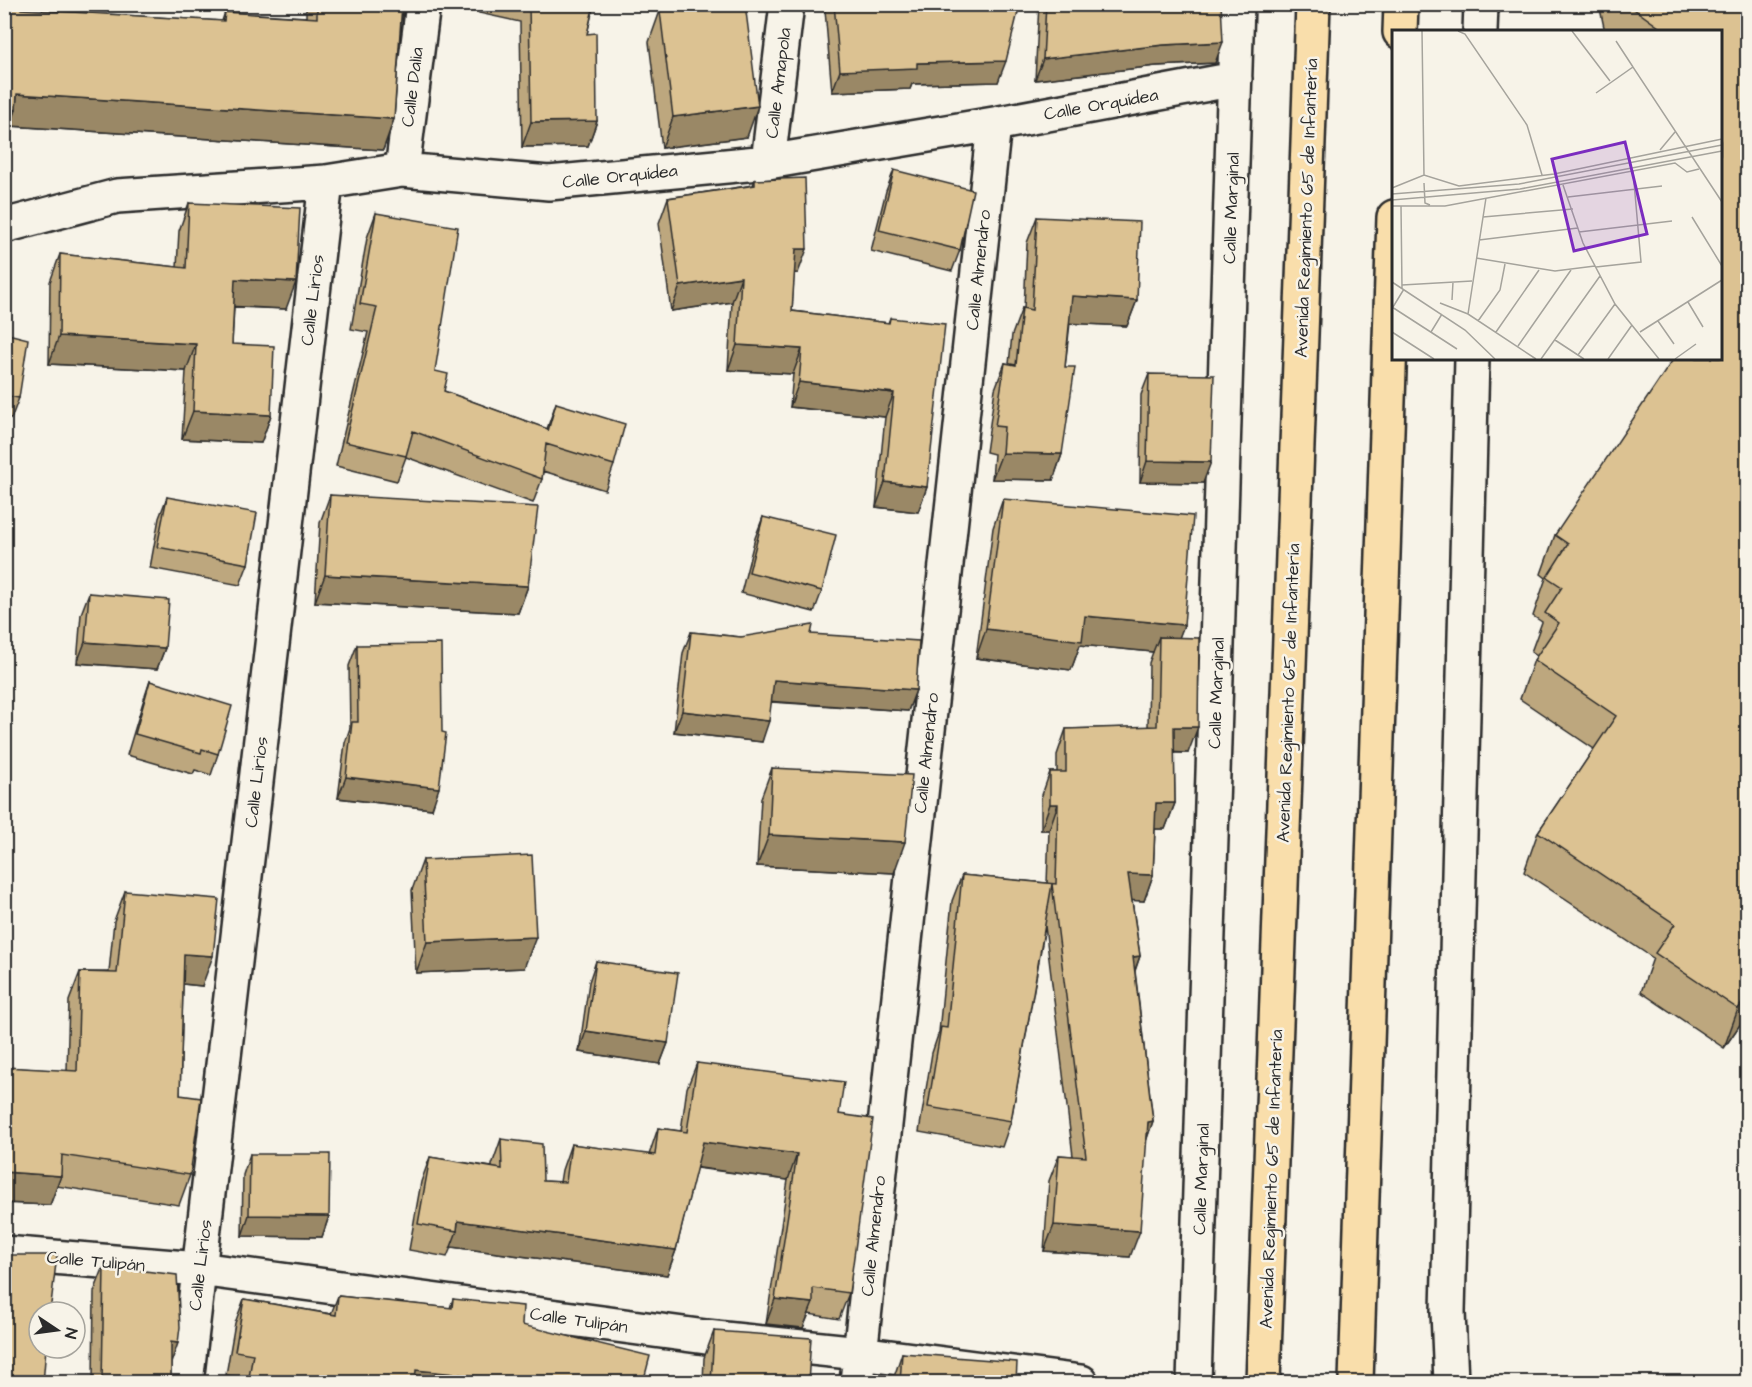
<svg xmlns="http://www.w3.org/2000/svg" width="1752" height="1387" font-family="'Architects Daughter',sans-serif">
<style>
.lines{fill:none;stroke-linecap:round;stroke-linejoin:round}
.street-casing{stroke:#2b2b2b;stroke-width:38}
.primary-casing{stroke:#2b2b2b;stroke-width:38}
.street{stroke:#f7f3e8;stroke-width:33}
.primary{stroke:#f9deab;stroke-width:33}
.wall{fill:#bda77e;stroke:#2b2b2b;stroke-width:1.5}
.shaded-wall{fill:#9a8866;stroke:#2b2b2b;stroke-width:1.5}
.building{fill:#dcc292;stroke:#2b2b2b;stroke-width:1.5}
.labels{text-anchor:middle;stroke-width:5;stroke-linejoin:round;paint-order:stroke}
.street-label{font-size:18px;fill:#2b2b2b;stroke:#f7f3e8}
.inset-road{fill:none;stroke:#a5a39c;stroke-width:1.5}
.view{fill:#7b2cbf;fill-opacity:0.15;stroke:#7b2cbf;stroke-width:3}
.inset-edge{fill:none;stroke:#2b2b2b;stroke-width:3}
</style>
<rect width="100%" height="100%" fill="#f7f3e8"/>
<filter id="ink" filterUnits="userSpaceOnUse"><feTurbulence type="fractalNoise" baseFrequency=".0167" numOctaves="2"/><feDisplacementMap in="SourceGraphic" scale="12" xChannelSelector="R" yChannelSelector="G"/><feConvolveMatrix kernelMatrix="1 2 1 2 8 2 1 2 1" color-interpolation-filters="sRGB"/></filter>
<g filter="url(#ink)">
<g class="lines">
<!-- street casing -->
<g class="street-casing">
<path id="street" d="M1480 32 1481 4
M768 162 787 4
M402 170 423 4
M4 226 117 196 326 182 402 170 549 183 768 162 994 124 1235 79
M4 1253 199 1269 706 1337 860 1353 1081 1382
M186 1382 326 182
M857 1382 994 124
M1194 1382 1237 4
M1451 1382 1448 1312 1472 358"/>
</g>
<!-- primary casing -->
<g class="primary-casing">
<path id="primary" d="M1400 32 1401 4
M1263 1382 1313 4
M1356 1382 1394 217"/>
</g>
<!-- street -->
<use href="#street" class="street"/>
<!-- primary -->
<use href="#primary" class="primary"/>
</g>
<!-- wall -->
<path class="wall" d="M4 4 21 9 222 21 225 12 306 17V4H406L401 19 394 119 383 150 10 126 5 142Z
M481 4H594L587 34 597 121 588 146 522 147 520 22 479 13Z
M827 4H1020L998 82 912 84 910 89 832 92 825 10Z
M1039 4H1221L1215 63 1156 66 1035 80Z
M1599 4H1748V1013L1724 1048 1641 992 1653 958 1524 872 1538 832 1594 749 1520 699 1534 660 1537 656 1531 652 1542 622 1533 616 1546 578 1541 574 1555 535 1720 358V32H1605Z
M660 11 747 137 662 148 649 42Z
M894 170 960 250 952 271 871 251 886 191Z
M755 180 798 273H794L792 311 888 323 890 318 927 487 918 512 876 507 885 417 790 407 793 374 728 370 732 302 671 311 659 223 668 198 753 185Z
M189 203 286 309 234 307 232 344 271 415 261 443 182 439 186 371 49 364 50 282 60 254 177 267 179 231Z
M376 213 435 371 444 391 547 429 556 403 614 465 605 490 543 471 542 479 533 503 406 457 397 481 336 466 368 332 351 329 367 238Z
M1037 217 1137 300 1127 326 1070 323 1065 367 1062 454 1053 480 992 479 994 454 986 452 995 389 1005 363 1009 364 1012 335 1022 308 1024 309 1027 243Z
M4 333 19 398 11 419 4 417Z
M1149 374 1203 483 1140 482 1141 395Z
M330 495 528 586 518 613 315 602 320 523Z
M167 497 248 564 240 585 150 568 159 518Z
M1003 499 1184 625 1179 637 1188 753H1174L1175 803 1165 829H1155L1153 875 1144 901 1132 900 1140 956 1135 971 1153 1121 1146 1141 1130 1257 1044 1251 1049 1181 1059 1155 1073 1156 1045 926 1011 1121 1002 1147 919 1132 932 1053 939 1032 952 901 962 875 1047 883 1049 830H1041V798L1050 772H1057V755L1066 729 1148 727 1149 663 1153 652 1080 645 1071 670 976 658 993 528Z
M763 517 822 591 814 612 741 593 755 538Z
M89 593 165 648 157 669 77 663 81 614Z
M691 632 741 637 811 634 916 690 908 711 771 702 762 742 674 732 683 653Z
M357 645 432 809 338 798 345 743 350 728 349 666Z
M150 681 218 754 211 775 195 770 193 774 127 755 143 702Z
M772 768 894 873 757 866 761 798Z
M423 860 524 968 416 973 412 890Z
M125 891 202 986 183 984 180 1095 190 1175 179 1205 57 1186 50 1205 4 1203V1067L67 1071 69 1001 80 972H109L114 921Z
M596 961 668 1043 660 1064 579 1052 589 982Z
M697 1063 839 1114 849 1293 839 1319 809 1314 803 1328 766 1324 788 1180 696 1168 676 1250 667 1275 451 1247 447 1257 409 1250 421 1182 430 1157 492 1167V1165L501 1139 543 1181 560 1182 562 1170 571 1144 649 1155 658 1128 681 1131 687 1088Z
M250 1154 329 1216 322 1237 242 1236 243 1175Z
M104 1266 171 1364V1383H93L94 1292Z
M338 1296 450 1308 453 1299 522 1325 643 1383H243L244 1378 226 1375 235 1323 244 1299 331 1314Z
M714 1331 808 1383H703L704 1358Z
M902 1353 1016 1383H892Z"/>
<!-- shaded-wall -->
<path class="shaded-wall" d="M401 4H406L396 34Z
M1223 42 1215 63 1156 66 1035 80 1043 59 1163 45Z
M1006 61 998 82 912 84 910 89 832 92 840 71 917 63Z
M17 94 394 119 383 150 10 126 16 110Z
M758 106 747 137 662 148 673 117Z
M597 121 588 146 522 147 531 122Z
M796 249H807L798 273 787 274Z
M741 277 732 302 671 311 680 286Z
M235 279 296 282 286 309 225 306Z
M1072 296 1137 300 1127 326 1063 323Z
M59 336 196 344 186 371 49 364Z
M737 345 802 349 793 374 728 370Z
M799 382 894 393 885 417 790 407Z
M193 411 271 415 261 443 182 439Z
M1002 453 1062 454 1053 480 992 479Z
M1147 461 1211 462 1203 483 1140 482Z
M885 482 927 487 918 512 876 507Z
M325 575 528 586 518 613 315 602Z
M1085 616 1184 625 1173 654 1159 637 1153 652 1080 645 1071 670 976 658 986 629Z
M85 642 165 648 157 669 77 663Z
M774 680 916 690 908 711 766 701Z
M682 711 769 721 762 742 674 732Z
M1174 727H1198L1188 753 1165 752Z
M346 777 439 788 432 809 338 798Z
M1156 803H1175L1165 829H1147Z
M1050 804H1058L1049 830H1041Z
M769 835 905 842 894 873 757 866Z
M1128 874 1153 875 1144 901 1119 900Z
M536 937 524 968 416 973 427 942Z
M184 954 213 956 202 986 173 983Z
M1140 956 1131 981 1133 957Z
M1748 995V1013L1724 1048 1738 1009Z
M586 1031 668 1043 660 1064 579 1052Z
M1153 1121 1144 1147 1148 1122Z
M703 1142 797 1154 788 1180 693 1167Z
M4 1172 61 1176 50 1205 4 1203Z
M249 1215 329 1216 322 1237 242 1236Z
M458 1221 676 1250 667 1275 451 1247 457 1231Z
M1054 1225 1140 1231 1130 1257 1044 1251Z
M775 1299 813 1303 803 1328 766 1324Z
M171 1342 178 1343 169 1369Z
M416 1370 548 1383H411Z"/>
<!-- building -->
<path class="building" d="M4 4H21V9L224 21 225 12 317 18V4H402L394 119 17 94 16 110 4 108Z
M529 4H594L587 34 596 33 597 121 531 122Z
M711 4H745L758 106 673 117 660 11Z
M834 4H1020L1006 61 917 63V68L840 71Z
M1046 4H1221L1223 42 1163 45 1043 59Z
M1627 4H1748V995L1738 1009 1655 953 1675 924 1538 832 1616 716 1534 660 1559 623 1545 613 1562 587 1547 577 1568 544 1555 535 1674 358H1720V32H1666Z
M894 170 973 190 960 250 879 230Z
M805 178 807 249H796L792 311 889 323 890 318 945 324 927 487 885 482 894 393 799 382 802 349 737 345 741 277 680 286 668 198 755 185V180Z
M189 203 300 208 296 282 235 279 232 344 274 346 271 415 193 411 196 344 59 336 60 254 186 268Z
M376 213 458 227 435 371 448 374 444 391 548 429V431L556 403 625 424 614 465 546 444 542 479 413 431 406 456 345 442 377 307 360 304Z
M1037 217 1140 222 1137 300 1072 296 1065 367H1075L1062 454 1002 453 1004 427 995 426 1005 363 1016 365 1022 308 1032 310Z
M4 333 28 339 19 398 4 395Z
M1149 374 1214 375 1211 462 1147 461Z
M330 495 538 507 528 586 325 575Z
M167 497 257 513 248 564 157 547Z
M1003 499 1193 516 1184 625 1085 616 1082 641 986 629Z
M763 517 836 535 822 591 749 572Z
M89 593 169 600 165 648 85 642Z
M813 625 811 634 919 641 916 690 774 680 769 721 682 711 691 632 741 637Z
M1159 637 1199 638 1198 727H1174L1175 803H1156L1153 875 1128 874 1140 956 1133 957 1153 1121 1148 1122 1140 1231 1054 1225 1059 1155 1086 1157 1052 884 1011 1121 928 1107 941 1027 947 1028 962 875 1056 884 1058 804H1050V772H1066V729L1157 726Z
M441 644 442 732 446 733 439 788 346 777 352 722H358L357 645Z
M150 681 232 706 218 754 202 749 201 753 135 734Z
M772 768 912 775 905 842 769 835Z
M532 855 536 937 427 942 423 860Z
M125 891 219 899 213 956 184 954 180 1095 201 1098 190 1175 62 1155 61 1176 4 1172V1067L77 1071 80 972 117 973Z
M596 961 678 973 668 1043 586 1031Z
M697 1063 844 1082 839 1114 873 1119 849 1293 813 1288V1303L775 1299 797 1154 703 1142 676 1250 458 1221 457 1231 418 1224 430 1157 502 1169 501 1139 542 1144 543 1181 566 1182 571 1144 655 1155 658 1128 687 1132Z
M250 1154H330L329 1216 249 1215Z
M4 1255H57L50 1312H39V1348H46L43 1383H4Z
M104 1266 177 1275 180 1327 178 1343 171 1342V1383H102Z
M338 1296 452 1308 453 1299 523 1306 522 1325 650 1356 643 1383H548L416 1370 415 1383H248L253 1354 235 1351 244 1299 336 1315Z
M714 1331 811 1338 808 1383H711Z
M902 1353 1017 1362 1016 1383H900Z"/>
</g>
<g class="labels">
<!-- street labels -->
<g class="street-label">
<text transform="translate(778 83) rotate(-83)" y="6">Calle Amapola</text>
<text transform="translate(412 87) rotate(-83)" y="6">Calle Dalia</text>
<text transform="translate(1101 104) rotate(-10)" y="6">Calle Orquídea</text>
<text transform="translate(620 176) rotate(-6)" y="6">Calle Orquídea</text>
<text transform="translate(1231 208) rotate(-88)" y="6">Calle Marginal</text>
<text transform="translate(1306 208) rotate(-88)" y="6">Avenida Regimiento 65 de Infantería</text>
<text transform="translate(978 270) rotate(-84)" y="6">Calle Almendro</text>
<text transform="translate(312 300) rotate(-83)" y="6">Calle Lirios</text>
<text transform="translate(1216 693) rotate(-88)" y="6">Calle Marginal</text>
<text transform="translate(1288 693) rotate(-88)" y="6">Avenida Regimiento 65 de Infantería</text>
<text transform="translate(926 753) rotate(-84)" y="6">Calle Almendro</text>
<text transform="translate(256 782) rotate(-83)" y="6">Calle Lirios</text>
<text transform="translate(1201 1179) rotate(-88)" y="6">Calle Marginal</text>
<text transform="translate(1271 1179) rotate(-88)" y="6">Avenida Regimiento 65 de Infantería</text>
<text transform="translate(873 1236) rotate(-84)" y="6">Calle Almendro</text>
<text transform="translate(96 1261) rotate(5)" y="6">Calle Tulipán</text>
<text transform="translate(200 1265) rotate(-83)" y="6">Calle Lirios</text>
<text transform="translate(579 1320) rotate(8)" y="6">Calle Tulipán</text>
</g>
</g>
<!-- overview -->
<g transform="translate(1392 30)">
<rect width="330" height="330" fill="#f7f3e8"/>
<path class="inset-road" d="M30 1 32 146M66 1 73 4 135 95 150 145M180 1 218 51M224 11 241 37M204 63 241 37 330 172M268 120 283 102M32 153 33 173 38 175M171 155 191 213 223 274 267 329M0 158 32 145 67 156 162 144 330 109M0 164 127 154 330 115M176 167 270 156M0 170 128 159 330 121M0 176H53L283 133 295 142 307 139M9 176 10 258M91 187 181 179M300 187 330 236M187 202 280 191M87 210 186 198M84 228 163 241 203 236M204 237 249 232 241 141M0 252 73 300 103 329M10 255 80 251M60 270 61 252M296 272 311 297M48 273 76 284 144 329M0 277 65 319M1 277 12 259M76 284 94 168M86 291 108 260 113 234M266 291 282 314M0 302 42 329M39 302 50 284M104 302 147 240M248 302 330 250M163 310 192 329M126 316 179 240M186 325 223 274M149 329 208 246M216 329 240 295M283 329 304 314"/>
<path class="view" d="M233 112 255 204 182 221 160 129Z"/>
<rect width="330" height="330" class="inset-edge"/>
</g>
<!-- margin -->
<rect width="1752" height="1387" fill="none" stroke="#f7f3e8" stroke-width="24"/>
<rect x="12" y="12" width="1728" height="1363" fill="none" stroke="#2b2b2b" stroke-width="2" filter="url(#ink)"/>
<!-- north arrow -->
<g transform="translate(57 1330) rotate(103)"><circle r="28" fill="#f7f3e8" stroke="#a5a39c" stroke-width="1.5"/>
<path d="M0-4.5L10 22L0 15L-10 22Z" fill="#2b2b2b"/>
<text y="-9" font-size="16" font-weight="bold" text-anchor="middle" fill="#2b2b2b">N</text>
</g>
</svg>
